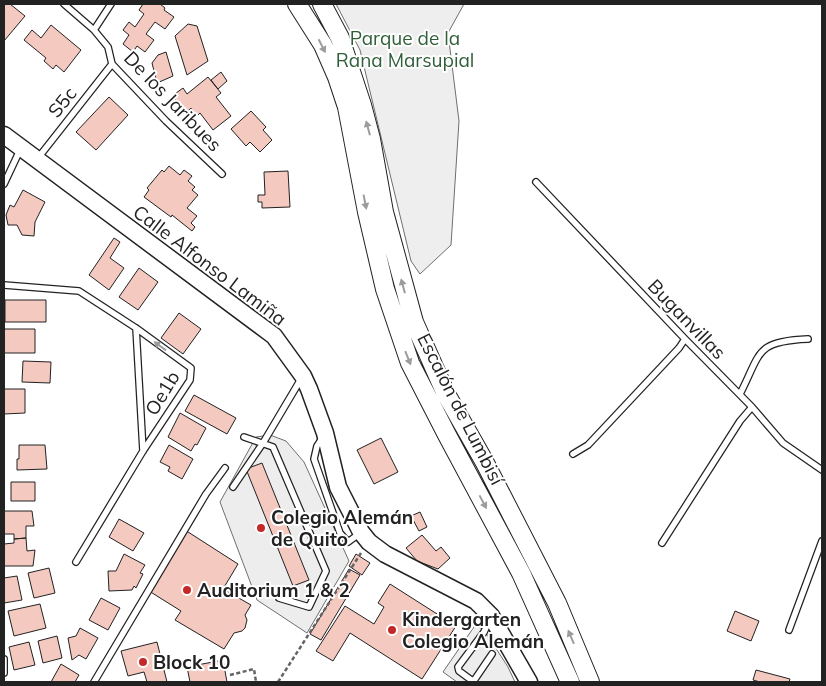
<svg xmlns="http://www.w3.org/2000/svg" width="826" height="686" font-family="Mulish,sans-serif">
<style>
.green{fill:#eee;stroke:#6f6f6f}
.parking{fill:#ededed;stroke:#6f6f6f}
.building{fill:#f3c9c0;stroke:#222}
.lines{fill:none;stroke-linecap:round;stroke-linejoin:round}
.lane-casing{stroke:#222;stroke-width:8}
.secondary-casing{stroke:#222;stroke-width:19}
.primary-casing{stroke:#222;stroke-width:20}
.path{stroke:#646464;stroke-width:2.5;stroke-dasharray:4 2.5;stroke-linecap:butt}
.lane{stroke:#fff;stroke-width:5.5}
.secondary{stroke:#fff;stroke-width:16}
.primary{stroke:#fff;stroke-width:18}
.oneway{fill:#9c9c9c}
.poi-dot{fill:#c62828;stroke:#fff;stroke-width:2}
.labels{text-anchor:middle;stroke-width:4;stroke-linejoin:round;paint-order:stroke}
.park-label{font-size:19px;fill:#2f5e38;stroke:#fff}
.street-label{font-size:19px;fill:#222;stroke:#fff}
.poi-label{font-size:19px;font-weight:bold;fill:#222;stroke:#fff;text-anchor:start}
</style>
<rect width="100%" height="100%" fill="#fff"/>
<!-- green -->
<path class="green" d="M336 4H464L448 33 459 121 451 245 420 274 411 261 360 50Z"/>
<!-- parking -->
<path class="parking" d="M270 435 286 441 304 462 349 561 307 633 257 600 220 502 256 437Z
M476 624 486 633 508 667 515 682H457L443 672Z"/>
<!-- building -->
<path class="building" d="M4 4H10L25 16 4 41Z
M143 4H160L165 8 164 10 174 17 165 29 155 22 146 34 154 40 145 52 137 46 133 52 123 44 129 35 123 30 129 22 135 27 144 14 139 10Z
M188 24 197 26 208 61 187 75 175 36Z
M51 25 81 50 64 72 56 65 53 69 44 61 46 58 24 40 32 30 41 38Z
M166 52 173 76 157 83 152 63 158 55Z
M221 72 227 81 218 89 211 80Z
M208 77 221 93 216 97 231 116 213 130 200 113 197 116 191 108 187 112 172 96 183 88 187 94Z
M109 97 128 115 96 150 76 132Z
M251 111 266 127 263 130 272 140 260 152 250 142 246 146 231 129Z
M169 166 180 175 184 170 192 176 188 181 195 187 192 190 198 195 187 208 197 216 191 223 195 227 192 231 172 215 171 217 144 197 149 190 147 188 162 170 164 172Z
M288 171 290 207 262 208V202H258V195H265L264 172Z
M23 190 45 202 35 222 34 236 22 235 17 225H8L6 215 10 205 14 207Z
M114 238 120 242 110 258 124 268 109 290 89 275Z
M139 268 158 282 138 310 119 297Z
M5 300H46V322H5Z
M179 313 201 329 183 354 161 338Z
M4 329H35V353H4Z
M23 361 51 362 50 383 22 382Z
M4 389H25V413L4 414Z
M194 395 236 418 227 434 185 411Z
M180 413 206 428 197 445 195 444 191 451 168 437Z
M381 438 398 472 374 484 357 450Z
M19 445H45L47 469 17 470V459H19Z
M169 445 193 459 182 479 168 471 170 467 160 462Z
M262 463 309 580 293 586 246 469Z
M11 482H35V501H11Z
M4 511H32L34 526H26V538L14 539V534H4Z
M420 512 427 527 419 531 411 516Z
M119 519 144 533 133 551 109 537Z
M185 530 238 564 223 589 251 605 245 615 247 620 245 628 242 631 234 633 224 649 175 620 181 611 149 591Z
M422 535 436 551 441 547 450 558 438 569 417 561 406 548Z
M26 538 27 551 35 550 33 566H4V544L14 543V539Z
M124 554 145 565 140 573 143 574 136 588 134 586 132 590 109 591 108 571H116Z
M356 554 370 563 362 575 349 566Z
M49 568 55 593 34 598 28 573Z
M349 569 360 575 321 640 310 634Z
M17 576 22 600 4 603V578Z
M390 584 456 626 422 679 350 633 333 661 316 651 345 606 374 624 384 607 378 603Z
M101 598 120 608 108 630 89 620Z
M40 604 46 628 14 636 8 611Z
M735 611 759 621 751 641 727 631Z
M80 628 98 638 86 659 79 655 72 660 68 638 76 636Z
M57 636 62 658 43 663 38 641Z
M29 642 35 665 14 670 9 647Z
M157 642 167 682H147L144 672 128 676 121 651Z
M223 660 227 682H190L187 667Z
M61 664 79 675 75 682H51Z
M756 670 790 679 789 682H760L753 680Z"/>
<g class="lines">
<!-- lane casing -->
<g class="lane-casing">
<path id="lane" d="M64 4 94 30 108 47 112 64 166 121 222 174
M94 30 111 4
M38 158 112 64
M536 182 685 339 752 407 783 443 822 470
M4 184 20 150
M4 285 79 291 136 328 191 368 190 380 143 451 76 562
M136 328 143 451
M740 394C761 353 755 341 808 339
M244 437 273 447 326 571 309 607 279 598
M323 437 317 446 314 459 340 533 348 542 359 534
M573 454 588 445 679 348 685 339
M233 487 263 443 301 379
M662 543 740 421 752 407
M789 630 822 541
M4 659V673
M94 682 206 494 225 468
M473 682 492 654
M474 682 459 671 458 667 484 632 490 619"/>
</g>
<!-- secondary casing -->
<g class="secondary-casing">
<path id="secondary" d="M4 135 274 336 303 376 309 389 325 433 338 487 361 532 369 542 385 554 476 601 491 616 529 682"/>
</g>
<!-- primary casing -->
<g class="primary-casing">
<path id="primary" d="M297 4 323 45 337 77 347 107 367 212 385 289 410 363 447 435 521 573 570 682
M322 4 340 38 362 105 371 139 384 212 414 322 446 394 484 461 557 603 590 682"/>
</g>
<!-- path -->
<path class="path" d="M230 675 254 669 256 682
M278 682 361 553"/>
<!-- lane -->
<use href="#lane" class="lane"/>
<!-- secondary -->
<use href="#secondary" class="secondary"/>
<!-- primary -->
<use href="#primary" class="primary"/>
</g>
<!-- one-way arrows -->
<defs><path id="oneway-solid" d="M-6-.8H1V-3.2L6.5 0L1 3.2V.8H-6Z" transform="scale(1.25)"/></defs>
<g class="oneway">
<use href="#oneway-solid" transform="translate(322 46) rotate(63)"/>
<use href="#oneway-solid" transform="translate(368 128) rotate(-105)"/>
<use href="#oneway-solid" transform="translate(365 202) rotate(79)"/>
<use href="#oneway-solid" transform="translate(403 286) rotate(-105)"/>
<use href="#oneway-solid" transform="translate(160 346) rotate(-144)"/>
<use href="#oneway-solid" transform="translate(408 358) rotate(68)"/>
<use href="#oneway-solid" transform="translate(483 502) rotate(62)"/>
<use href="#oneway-solid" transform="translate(571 637) rotate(-113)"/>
</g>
<!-- markers -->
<g class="poi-dot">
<circle cx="261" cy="528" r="5"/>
<circle cx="187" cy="590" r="5"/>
<circle cx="392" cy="630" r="5"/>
<circle cx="143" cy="662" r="5"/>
</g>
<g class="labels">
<!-- park labels -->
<g class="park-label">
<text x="405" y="45">Parque de la<tspan x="405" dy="22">Rana Marsupial</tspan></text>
</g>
<!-- street labels -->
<g class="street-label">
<text transform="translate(173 101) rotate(46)" y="7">De los Jaribues</text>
<text transform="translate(62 102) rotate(-51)" y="7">S5c</text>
<text transform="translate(210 265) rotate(37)" y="7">Calle Alfonso Lamiña</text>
<text transform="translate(687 319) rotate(46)" y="7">Buganvillas</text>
<text transform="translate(162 393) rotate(-59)" y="7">Oe1b</text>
<text transform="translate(461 409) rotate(63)" y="7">Escalón de Lumbisí</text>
</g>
<!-- poi labels -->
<g class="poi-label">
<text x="271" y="524">Colegio Alemán<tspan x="271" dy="22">de Quito</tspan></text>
<text x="197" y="597">Auditorium 1 &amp; 2</text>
<text x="402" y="626">Kindergarten<tspan x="402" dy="22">Colegio Alemán</tspan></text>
<text x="153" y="669">Block 10</text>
</g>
</g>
<!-- border -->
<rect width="826" height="686" fill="none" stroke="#222222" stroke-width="10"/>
</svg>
